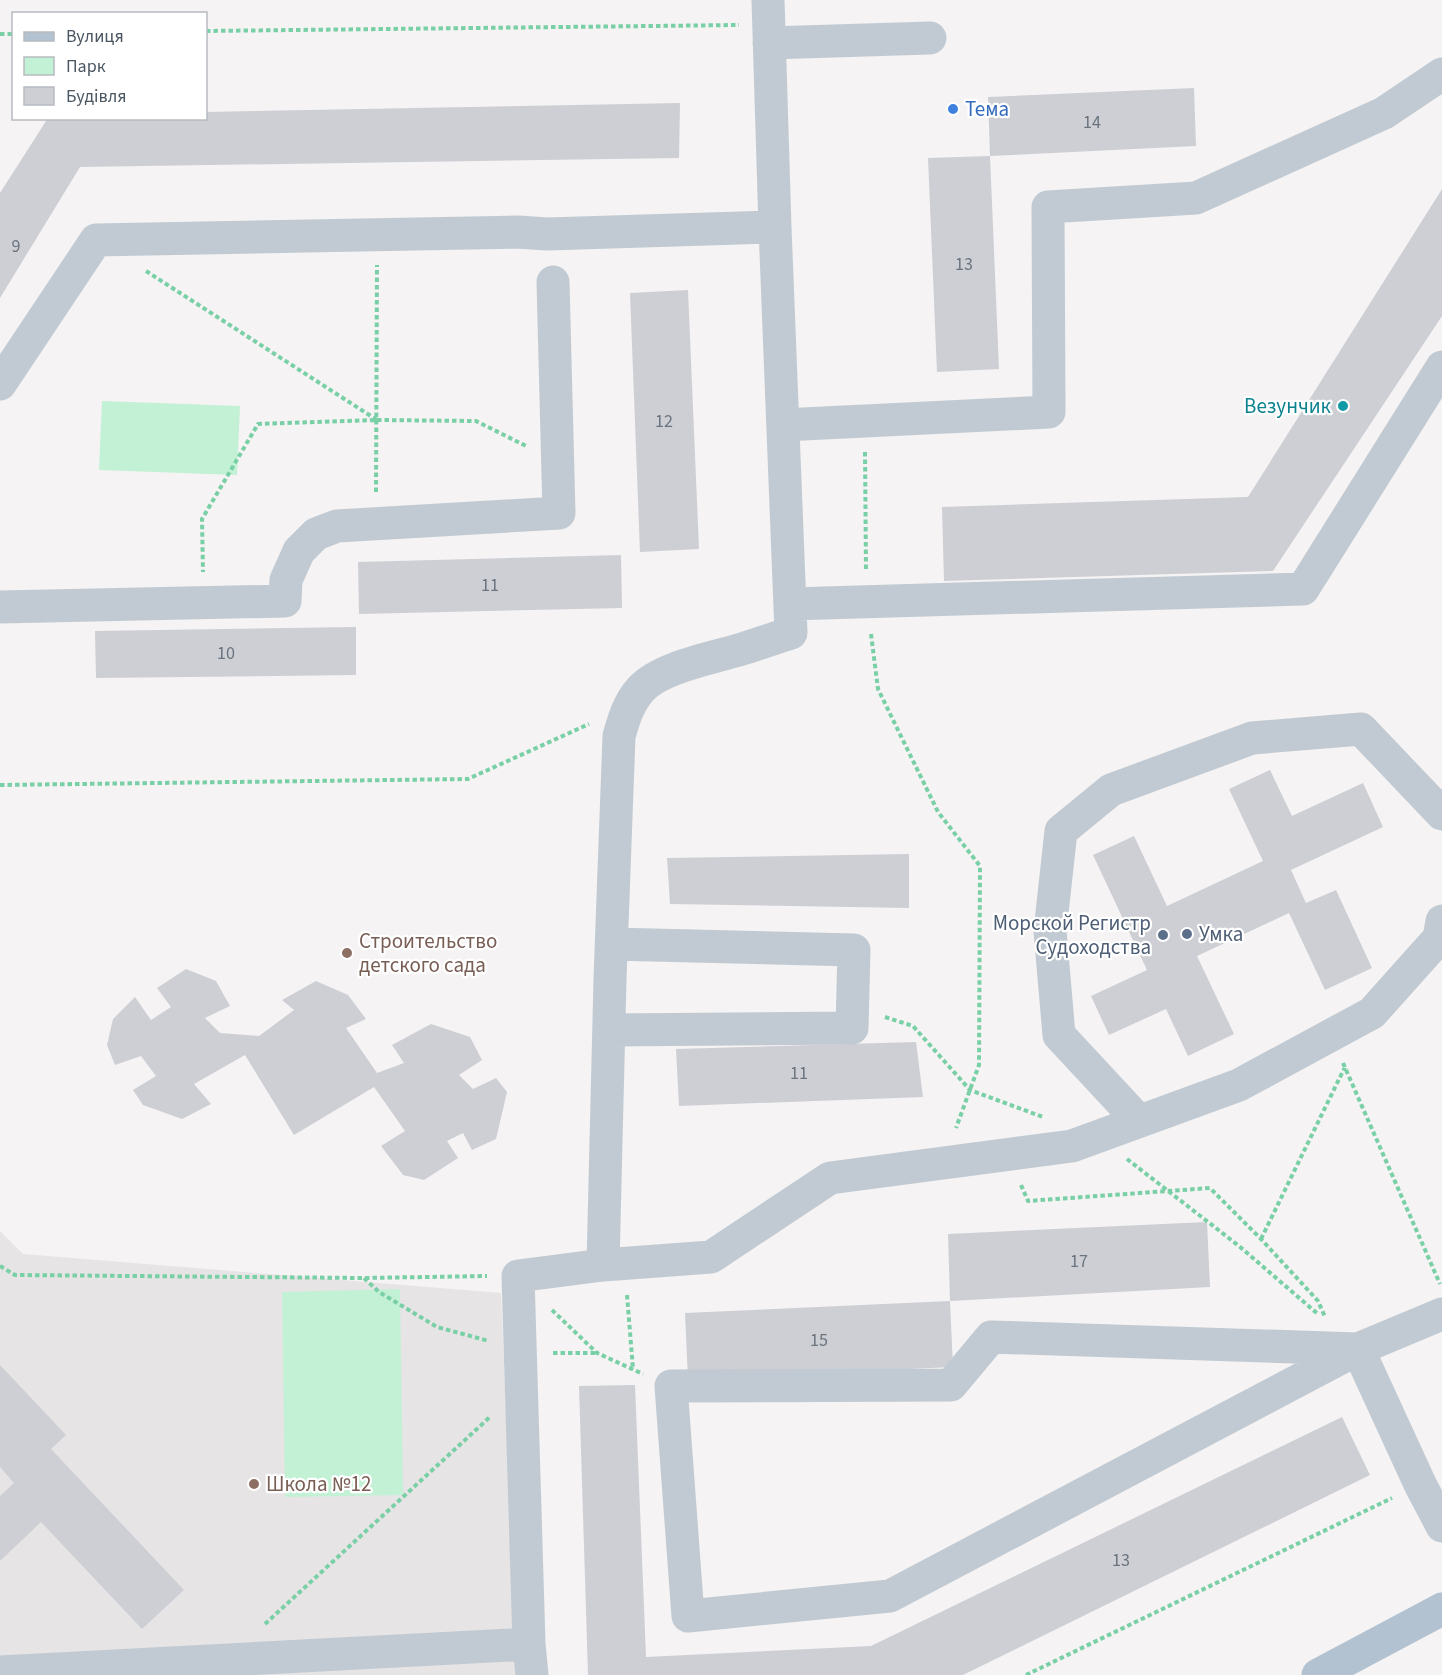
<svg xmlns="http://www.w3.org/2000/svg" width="1442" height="1675" font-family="'Source Sans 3',sans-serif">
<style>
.education{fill:#e6e4e5}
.green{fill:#c3f1d5}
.building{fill:#cdcfd5}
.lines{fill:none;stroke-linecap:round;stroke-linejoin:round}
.path{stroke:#7ad0a6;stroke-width:4;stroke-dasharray:4.5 3;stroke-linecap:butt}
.minor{stroke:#c1cad2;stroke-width:33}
.major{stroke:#b3c2d1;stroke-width:33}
.shop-dot{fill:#3f7fe0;stroke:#fff;stroke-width:2}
.culture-dot{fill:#0f9aa8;stroke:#fff;stroke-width:2}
.service-dot{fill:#5c6f8a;stroke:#fff;stroke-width:2}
.education-dot{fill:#8d6e63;stroke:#fff;stroke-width:2}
.labels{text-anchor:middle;stroke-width:4.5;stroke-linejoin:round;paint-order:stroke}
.number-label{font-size:18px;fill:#6b747e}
.shop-label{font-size:21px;fill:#366cbe;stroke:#fff;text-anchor:start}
.culture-label{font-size:21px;fill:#0d838f;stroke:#fff;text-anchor:end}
.service-label{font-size:21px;fill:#4e5e75;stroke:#fff;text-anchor:end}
.education-label{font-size:21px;fill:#785e54;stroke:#fff;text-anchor:start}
</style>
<rect width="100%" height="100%" fill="#f5f3f3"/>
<!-- education -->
<path class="education" d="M0 1231 23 1254 501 1293 517 1675H0Z"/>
<!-- green -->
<path class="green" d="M102 401 240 406 237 475 99 470Z
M400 1289 403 1495 285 1497 282 1292Z"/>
<!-- building -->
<path class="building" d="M1194 88 1196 146 990 156 988 97Z
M680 103 679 158 80 167 0 298V193L48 118H206V112Z
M990 156 999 369 937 372 928 158Z
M1442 189V316L1273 571 944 581 942 507 1248 497Z
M688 290 699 549 640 552 630 293Z
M621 555 622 608 359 614 358 562Z
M356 627V675L96 678 95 631Z
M1270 770 1292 816 1363 783 1383 827 1291 870 1306 903 1336 890 1372 968 1325 990 1289 913 1197 956 1234 1034 1188 1056 1166 1009 1109 1035 1091 996 1147 970 1093 855 1134 836 1167 906 1263 861 1229 789Z
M909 854V908L670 904 667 858Z
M186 969 216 981 230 1006 205 1018 220 1033 259 1036 294 1010 282 1000 316 981 348 995 366 1019 346 1028 377 1073 404 1063 392 1045 431 1024 470 1037 482 1060 459 1075 473 1089 496 1078 507 1092 496 1139 472 1150 463 1133 447 1141 458 1158 424 1180 403 1175 381 1146 405 1131 374 1087 294 1135 245 1055 194 1084 211 1104 182 1119 143 1105 133 1090 156 1076 141 1056 115 1065 107 1045 113 1019 135 997 151 1020 171 1007 157 988Z
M916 1042 923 1097 679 1106 676 1049Z
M1207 1222 1210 1287 950 1301 953 1367 688 1379 685 1313 950 1301 948 1234Z
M0 1365 66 1435 51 1449 184 1590 142 1629 41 1522 0 1561V1496L14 1483 0 1467Z
M635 1385 646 1657 871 1646 1342 1417 1370 1475 963 1675H588L579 1386Z"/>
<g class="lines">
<!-- path -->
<path class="path" d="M206 31 739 25
M0 34H14
M146 271 377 420 258 424 202 519 203 572
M377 420 476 421 526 446
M865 452 866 570
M376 492 377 265
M871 634 878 689 938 812 980 866 979 1065 956 1128
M0 785 468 779 589 724
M885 1017 913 1026 970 1090 1043 1117
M1343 1063 1440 1284
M1127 1159 1239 1246 1319 1315
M1021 1185 1028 1201 1210 1188 1261 1239 1318 1301 1325 1317
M1261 1239 1345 1067
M0 1266 15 1275 364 1278 487 1276
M364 1278 379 1292 437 1327 489 1341
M627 1295 633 1369
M552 1310 597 1353 643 1374
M553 1353H596
M265 1624 491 1416
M1026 1675 1392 1498"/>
<!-- minor -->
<path class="minor" d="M769 43 930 38
M0 384 96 240 518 232 547 234 775 227
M783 425 1049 412 1048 207 1196 198 1384 113 1442 74
M790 604 1303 589 1442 367
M0 607 285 601 286 580 299 551 316 534 337 526 559 513 553 282
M609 1030 852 1028 854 950 612 944
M1139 1121 1059 1035 1050 931 1061 831 1111 790 1252 738 1361 729 1442 814
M603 1265 711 1257 830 1178 1072 1146 1239 1085 1372 1013 1439 938 1442 921
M1358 1349 991 1337 951 1385 671 1386 688 1616 890 1596 1358 1349 1442 1314
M1358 1349 1420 1484 1442 1526
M529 1644 532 1675
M0 1672 529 1644 518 1276 603 1265 610 979 619 736C624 719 628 704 640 690 660 667 713 658 742 649 758 644 775 638 791 633L775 227 768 0"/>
<!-- major -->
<path class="major" d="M1318 1675 1442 1609"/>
</g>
<!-- markers -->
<circle class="shop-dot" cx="953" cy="109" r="6"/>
<circle class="culture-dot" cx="1343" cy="406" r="6"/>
<g class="service-dot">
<circle cx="1187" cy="934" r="6"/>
<circle cx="1163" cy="935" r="6"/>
</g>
<g class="education-dot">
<circle cx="347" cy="953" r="6"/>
<circle cx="254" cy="1484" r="6"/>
</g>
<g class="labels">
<!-- number labels -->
<g class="number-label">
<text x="1092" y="128">14</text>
<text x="16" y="252">9</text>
<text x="964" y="270">13</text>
<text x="664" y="427">12</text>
<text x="490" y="591">11</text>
<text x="226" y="659">10</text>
<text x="799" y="1079">11</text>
<text x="1079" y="1267">17</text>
<text x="819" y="1346">15</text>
<text x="1121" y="1566">13</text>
</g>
<!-- shop labels -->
<g class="shop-label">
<text x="965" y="116">Тема</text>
</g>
<!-- culture labels -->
<g class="culture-label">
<text x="1331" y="413">Везунчик</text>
</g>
<!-- service labels -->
<g class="service-label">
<text x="1151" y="930">Морской Регистр<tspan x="1151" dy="24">Судоходства</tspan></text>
<text x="1199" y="941" text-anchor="start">Умка</text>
</g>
<!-- education labels -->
<g class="education-label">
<text x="359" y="948">Строительство<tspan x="359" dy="24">детского сада</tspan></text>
<text x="266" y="1491">Школа №12</text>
</g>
</g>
<!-- legend -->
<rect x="12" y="12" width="195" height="108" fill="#ffffff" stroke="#b7bbc0" stroke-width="1.5"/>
<rect x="24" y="32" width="30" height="9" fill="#b3c2d1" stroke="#b7bbc0" stroke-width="1.5"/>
<text x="66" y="42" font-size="18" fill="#4a5661">Вулиця</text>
<rect x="24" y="57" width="30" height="18" fill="#c3f1d5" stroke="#b7bbc0" stroke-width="1.5"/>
<text x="66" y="72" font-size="18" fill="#4a5661">Парк</text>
<rect x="24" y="87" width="30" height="18" fill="#cdcfd5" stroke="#b7bbc0" stroke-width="1.5"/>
<text x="66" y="102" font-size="18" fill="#4a5661">Будівля</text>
</svg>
